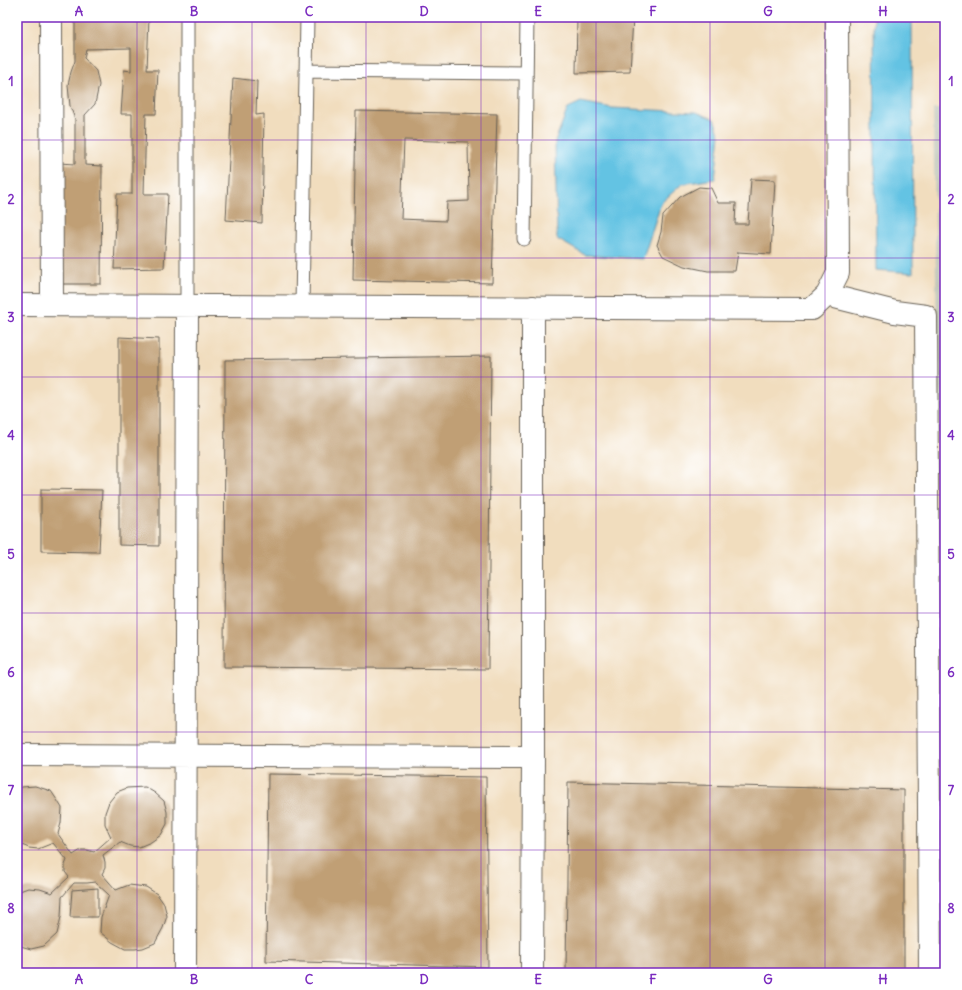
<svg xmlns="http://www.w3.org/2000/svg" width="962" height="990" font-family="Delius,sans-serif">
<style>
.industrial{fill:#c1c6ba}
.water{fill:#64c3e3;stroke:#407080}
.building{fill:#c09f75;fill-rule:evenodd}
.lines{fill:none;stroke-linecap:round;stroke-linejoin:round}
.lane-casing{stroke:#676055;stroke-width:15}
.street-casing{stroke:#676055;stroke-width:24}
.lane{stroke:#fff;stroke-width:13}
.street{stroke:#fff;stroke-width:22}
.grid{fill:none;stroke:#7b2cbf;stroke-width:1;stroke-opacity:0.55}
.neatline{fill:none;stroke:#7b2cbf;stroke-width:1.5}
.grid-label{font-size:13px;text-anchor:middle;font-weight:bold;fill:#7b2cbf}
</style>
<rect width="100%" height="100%" fill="#fff"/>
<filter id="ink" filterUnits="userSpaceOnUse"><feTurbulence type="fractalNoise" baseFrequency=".025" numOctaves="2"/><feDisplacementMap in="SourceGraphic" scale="8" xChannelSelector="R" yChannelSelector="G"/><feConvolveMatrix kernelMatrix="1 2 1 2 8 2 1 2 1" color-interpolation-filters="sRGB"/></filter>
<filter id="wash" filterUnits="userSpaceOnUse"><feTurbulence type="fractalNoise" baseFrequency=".012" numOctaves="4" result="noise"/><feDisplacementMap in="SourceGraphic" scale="16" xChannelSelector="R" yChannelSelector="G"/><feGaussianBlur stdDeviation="0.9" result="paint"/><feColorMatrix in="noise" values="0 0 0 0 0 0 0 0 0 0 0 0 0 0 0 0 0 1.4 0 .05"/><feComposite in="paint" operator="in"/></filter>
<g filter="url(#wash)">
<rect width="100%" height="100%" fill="#f1ddbe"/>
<!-- industrial -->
<path class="industrial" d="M933 109H945V756L939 450Z"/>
<!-- water -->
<path class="water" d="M874 17H912L913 273 876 270Z
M581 102 612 108 696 112 714 119 720 135 715 179 682 184 661 203 643 259 585 255 557 239 555 141 568 108Z"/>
<g id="blocks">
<!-- building -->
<path class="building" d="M75 17H149L147 70H158L156 114H146L144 194H168L164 268 114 269 117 194H132V114H121L124 70 131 71V48L86 49 84 58 96 71 99 85 95 104 85 115V165L102 166 101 284H60V163L75 164V119L70 106 68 85 71 72 75 61Z
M577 17H633L630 72 576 73Z
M233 78 257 81 256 115 264 114 262 223 226 220Z
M356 111 497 114 492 283 353 280ZM404 140 468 142 469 201 447 202 446 221 401 219Z
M751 179 775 180 771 254 738 252 735 271H708L684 266 663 256 657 245 661 232 663 216 680 197 699 187 711 188 718 203H736L735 224H748Z
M119 337 159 339V546L119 545Z
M491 356 488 669 224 667 225 360Z
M41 489 102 490 99 552 41 551Z
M268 774 486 777 488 967 266 961Z
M568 782 904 790V973H566Z
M35 786 51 791 57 800 62 808 61 823 58 834 73 855 81 850H87L94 852 111 837 105 824V813L109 802 117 792 127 788 145 787 155 793 164 801 167 812V824L161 835 151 842 139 847 130 846 120 842 103 855 105 862V868L102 874 116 890 129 885 146 887 157 894 164 904 167 916 163 928 155 943 143 948 135 949H125L112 942 100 932 101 917 109 895 95 882 87 883H74L62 897 61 917 57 934 44 946 31 949 17 945V892L28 888 40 889 52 893 69 877 65 872V865L67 860 53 843 38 849 29 848 17 843V790L22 787Z
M98 888V917H70L72 890Z"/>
</g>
</g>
<g filter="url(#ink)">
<use href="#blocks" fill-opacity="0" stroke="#676055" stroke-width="1"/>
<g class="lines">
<!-- lane casing -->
<g class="lane-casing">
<path id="lane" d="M306 71 526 73
M524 239 527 17
M187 306V17
M302 306 307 17"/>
</g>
<!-- street casing -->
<g class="street-casing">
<path id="street" d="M51 17 52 305
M827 295 895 312 926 316 930 973
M17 305 812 309 827 295 838 273 837 17
M17 755 533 757
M185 973 187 306
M532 973 533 757V307"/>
</g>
<!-- lane -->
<use href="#lane" class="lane"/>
<!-- street -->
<use href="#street" class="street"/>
</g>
</g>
<!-- grid -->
<path class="grid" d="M137 17V973M252 17V973M366 17V973M481 17V973M596 17V973M710 17V973M825 17V973M17 140H945M17 258H945M17 377H945M17 495H945M17 613H945M17 732H945M17 850H945"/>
<!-- margin -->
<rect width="962" height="990" fill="none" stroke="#fff" stroke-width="44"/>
<rect x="22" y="22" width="918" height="946" class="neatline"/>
<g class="grid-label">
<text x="79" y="16">A</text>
<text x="194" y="16">B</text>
<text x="309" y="16">C</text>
<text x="424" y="16">D</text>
<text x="538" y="16">E</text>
<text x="653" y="16">F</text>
<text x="768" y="16">G</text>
<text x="883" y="16">H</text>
<text x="11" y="86">1</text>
<text x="951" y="86">1</text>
<text x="11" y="204">2</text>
<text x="951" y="204">2</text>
<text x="11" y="322">3</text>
<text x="951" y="322">3</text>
<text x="11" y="440">4</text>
<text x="951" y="440">4</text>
<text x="11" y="559">5</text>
<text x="951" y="559">5</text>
<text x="11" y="677">6</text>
<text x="951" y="677">6</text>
<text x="11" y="795">7</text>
<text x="951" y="795">7</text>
<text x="11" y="913">8</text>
<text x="951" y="913">8</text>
<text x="79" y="984">A</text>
<text x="194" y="984">B</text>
<text x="309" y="984">C</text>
<text x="424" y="984">D</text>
<text x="538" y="984">E</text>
<text x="653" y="984">F</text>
<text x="768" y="984">G</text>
<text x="883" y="984">H</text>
</g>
</svg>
